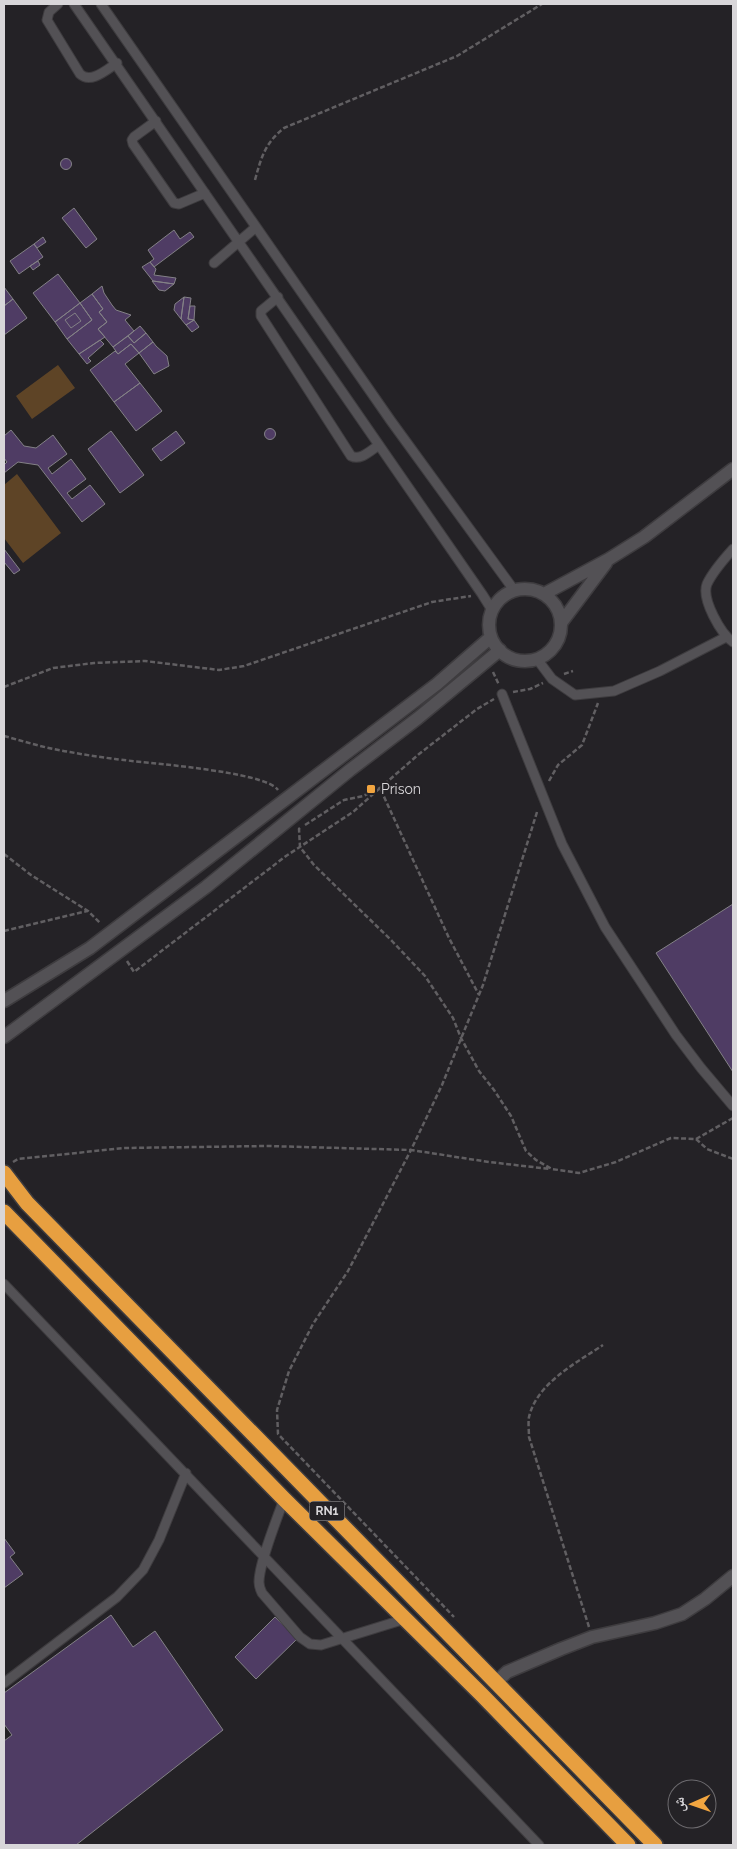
<svg xmlns="http://www.w3.org/2000/svg" width="737" height="1849" font-family="Raleway,'Noto Naskh Arabic',sans-serif">
<style>
.green{fill:#5e4426}
.building{fill:#4f3c64;stroke:#838186}
.lines{fill:none;stroke-linecap:round;stroke-linejoin:round}
.lane-casing{stroke:#3e3c3f;stroke-width:11}
.street-casing{stroke:#3e3c3f;stroke-width:15}
.secondary-casing{stroke:#3e3c3f;stroke-width:15}
.highway-casing{stroke:#3e3c3f;stroke-width:18}
.path{stroke:#615f62;stroke-width:2.5;stroke-dasharray:5 2.5;stroke-linecap:butt}
.lane{stroke:#535155;stroke-width:9}
.street{stroke:#535155;stroke-width:12}
.secondary{stroke:#535155;stroke-width:12}
.highway{stroke:#e79f40;stroke-width:15}
.poi-dot{fill:#f1a540;stroke:#242226;stroke-width:2}
.labels{text-anchor:middle;stroke-width:4;stroke-linejoin:round;paint-order:stroke}
.shield{fill:#242226;stroke:#a2a0a3;stroke-width:1}
.shield-label{font-size:12px;font-weight:bold;fill:#d8d6d9}
.poi-label{font-size:14px;fill:#d8d6d9;stroke:#242226;text-anchor:start}
</style>
<rect width="100%" height="100%" fill="#242226"/>
<!-- green -->
<path class="green" d="M58 365 75 388 32 419 16 396Z
M17 474 61 533 23 563 4 538V485Z"/>
<!-- building -->
<path class="building" d="M60.5 164a5.5 5.5 0 1 1 11 0a5.5 5.5 0 1 1-11 0Z
M74 208 97 239 86 248 62 218Z
M174 230 180 239 190 232 194 237 154 267 150 262 154 259 148 250Z
M43 237 46 242 37 248 34 244Z
M34 244 43 257 19 274 10 261Z
M38 261 40 265 33 270 30 266Z
M150 262 156 269 154 275 176 278 174 284 153 281 142 267Z
M58 274 80 303 55 322 33 293Z
M152 281H153L174 284 165 291 159 290Z
M102 286 104 293 112 305 116 310 131 315 125 320 134 331 113 347 98 329 107 322 99 312 103 309 92 294Z
M4 287 13 299 4 306Z
M92 294 103 309 99 312 107 322 98 329 105 337 79 354 67 339 92 320 80 303Z
M184 297 181 319 174 310 175 304Z
M184 297 191 298 188 319 194 320 186 325 181 319Z
M13 299 27 318 4 335V306Z
M80 303 92 320 67 339 55 322Z
M190 306H195L194 320 188 319Z
M75 313 81 321 71 328 65 320Z
M194 320 199 327 192 332 186 325Z
M140 326 146 333 134 343 128 336Z
M146 333 153 342 139 353 131 344 118 354 113 347 128 336 134 343Z
M100 340 104 344 88 358 91 361 87 364 79 354Z
M153 342 156 346 167 356 169 366 154 374 139 353Z
M131 344 139 353 125 364 140 383 114 402 90 370 115 351 118 354Z
M140 383 162 411 136 431 114 402Z
M264.5 434a5.5 5.5 0 1 1 11 0a5.5 5.5 0 1 1-11 0Z
M11 430 24 446 36 448 53 435 67 454 48 468 52 474 71 459 86 479 67 493 72 499 90 485 105 504 82 522 38 465 18 462 4 473V465L7 462 4 458V436Z
M111 431 144 475 120 493 88 449Z
M176 431 185 443 161 461 152 449Z
M4 549 20 570 14 574 4 562Z
M733 904V1072L656 953Z
M4 1538 15 1553 10 1557 23 1574 4 1588Z
M111 1615 133 1647 155 1631 223 1730 76 1845H4V1741L12 1735 4 1724V1693Z
M275 1617 297 1639 256 1679 235 1657Z"/>
<g class="lines">
<!-- lane casing -->
<g class="lane-casing">
<path id="lane" d="M58 4 49 12 47 20 80 74C91 84 106 70 117 63
M74 4 482 594 492 610
M101 4 391 421 514 590
M156 121 134 137 132 140 133 144 174 203 179 204 205 193
M214 263 256 227
M278 297 261 311V316L351 456C361 461 371 450 379 445
M733 549C724 559 713 571 707 584 701 599 721 634 733 642
M537 659 552 679 575 695 614 691 660 671 726 637
M502 694 562 844 605 927 676 1035 701 1068 733 1106
M4 1284 539 1845
M284 1499C277 1519 259 1563 259 1582 259 1586 260 1589 262 1593L300 1637 310 1644 321 1645 405 1619
M4 1683 117 1597 143 1570 159 1540 186 1473"/>
</g>
<!-- street casing -->
<g class="street-casing">
<path id="street" d="M496 1682 507 1672 561 1649 592 1637 655 1623 682 1614 705 1599 733 1576"/>
</g>
<!-- secondary casing -->
<g class="secondary-casing">
<path id="secondary" d="M489 625a36 36 0 1 1 72 0a36 36 0 1 1-72 0Z
M544 594 609 559 644 537 733 469
M561 623 606 563
M4 1001 90 948 437 684 491 637
M4 1037 206 887 350 770 418 718 500 650"/>
</g>
<!-- highway casing -->
<g class="highway-casing">
<path id="highway" d="M4 1173 27 1203 655 1845
M4 1212 284 1499 482 1695 628 1845"/>
</g>
<!-- path -->
<path class="path" d="M255 180C261 158 265 143 284 128L457 56 542 4
M493 672 499 685
M564 674 573 671
M4 687 53 668 94 663 145 661 219 670 244 666 432 602 471 596
M513 692 530 689 543 683
M4 736C26 742 48 749 70 752 85 755 100 757 115 759 143 763 265 771 278 790
M549 781 558 765 582 745 598 703
M537 812 483 985 442 1085 411 1150 489 1162 550 1169
M305 825 344 800 363 796 380 788 419 754 477 709 494 699
M300 828 299 829 300 847 314 865 392 941 425 976 453 1018 461 1038 479 1071 494 1090 511 1116 526 1151 536 1160 552 1169 579 1173 616 1162 671 1138 696 1139 707 1149 733 1159
M4 854 31 875 88 911 101 924
M4 931 87 911
M127 961 134 972 286 856 353 812 380 788 449 938 479 995
M696 1139 733 1118
M13 1162 18 1159 124 1148 268 1146 411 1150 348 1271 313 1324 289 1371 277 1410 278 1434 454 1617
M589 1627 529 1437C529 1431 528 1423 529 1417 537 1383 576 1363 603 1345"/>
<!-- lane -->
<use href="#lane" class="lane"/>
<!-- street -->
<use href="#street" class="street"/>
<!-- secondary -->
<use href="#secondary" class="secondary"/>
<!-- highway -->
<use href="#highway" class="highway"/>
</g>
<!-- markers -->
<rect class="poi-dot" x="366" y="784" width="10" height="10" rx="2.5"/>
<g class="labels">
<!-- shield labels -->
<rect class="shield" x="309.5" y="1501.5" width="35" height="19" rx="4"/>
<g class="shield-label">
<text x="327" y="1515">RN1</text>
</g>
<!-- poi labels -->
<g class="poi-label">
<text x="381" y="794">Prison</text>
</g>
</g>
<!-- border -->
<rect width="737" height="1849" fill="none" stroke="#d8d6d9" stroke-width="10"/>
<!-- north arrow -->
<g transform="translate(692 1804) rotate(268)"><circle r="24" fill="#242226" stroke="#6c6a6e"/>
<path d="M0-4L9 19L0 12L-9 19Z" fill="#f1a540"/>
<text y="-8" font-size="14" font-weight="bold" text-anchor="middle" fill="#d8d6d9">ش</text>
</g>
</svg>
